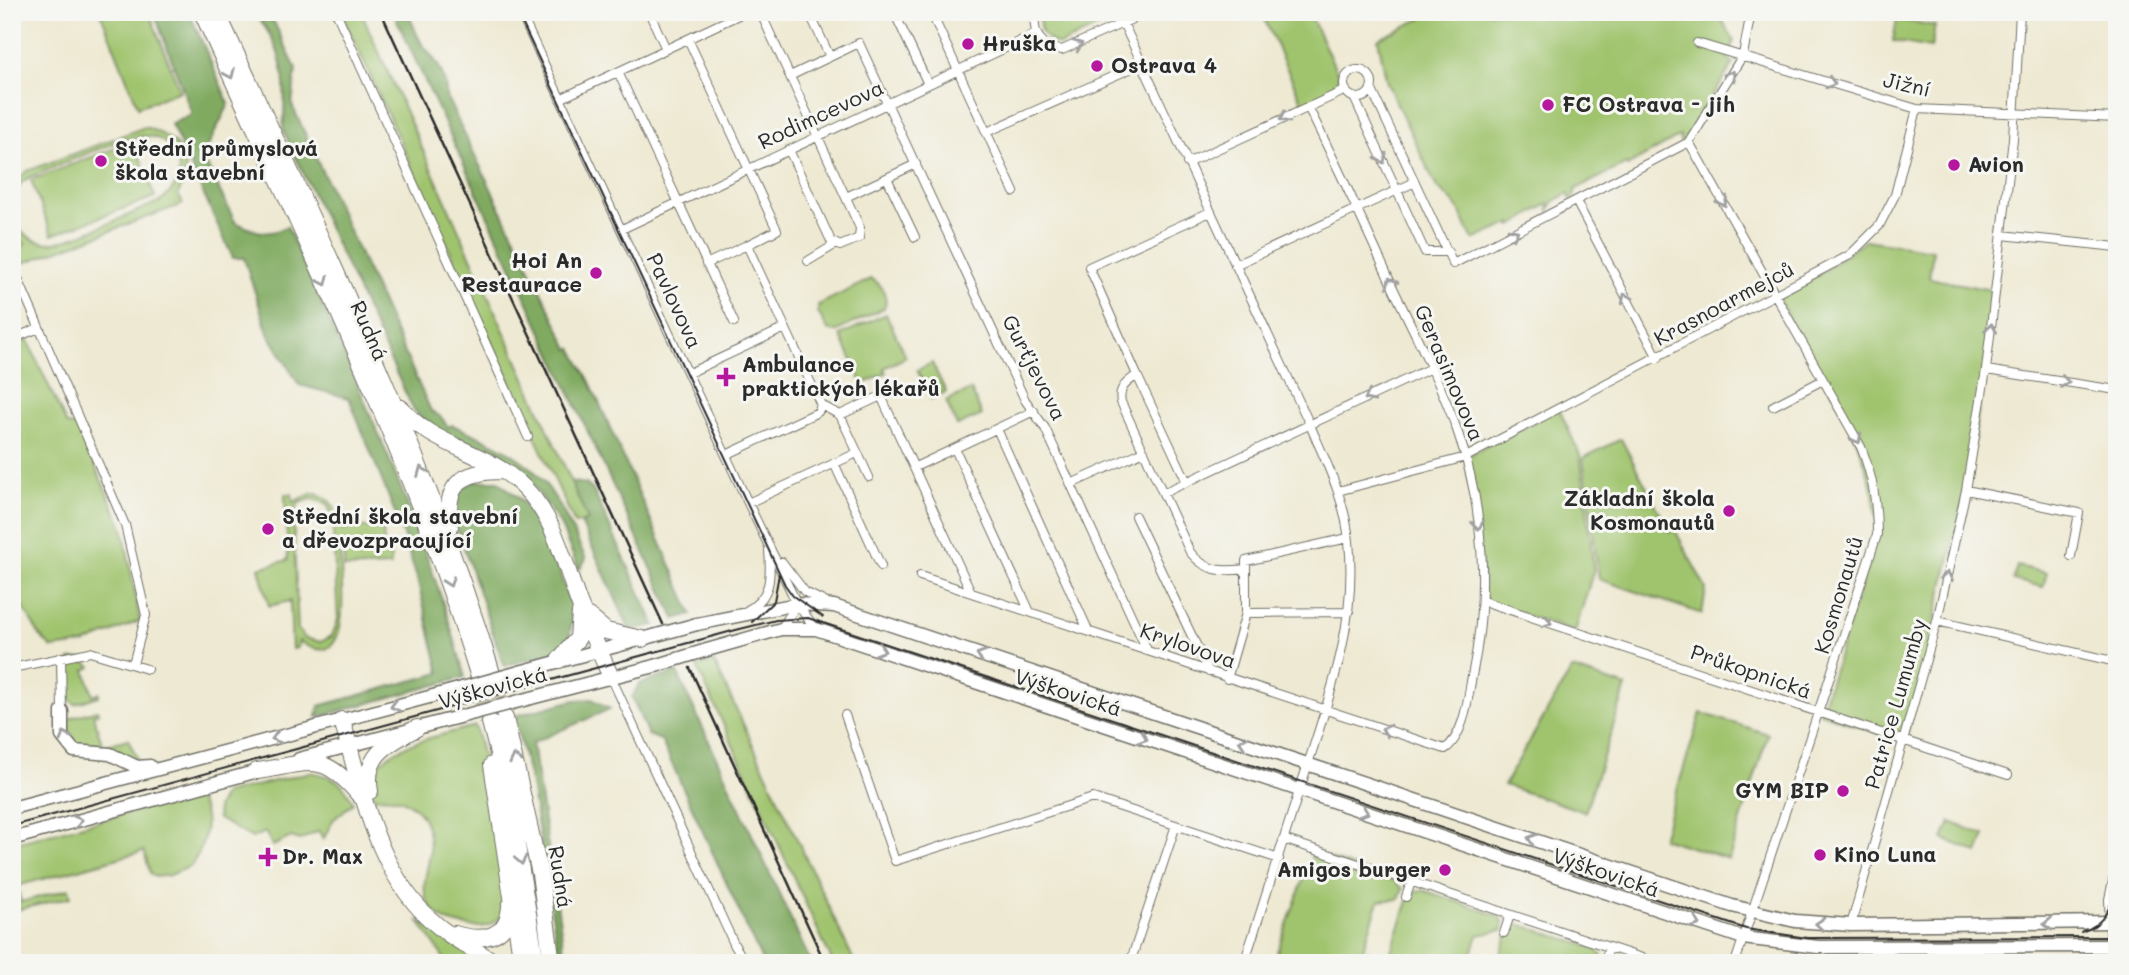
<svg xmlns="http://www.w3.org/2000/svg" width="2129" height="975" font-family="Mali,sans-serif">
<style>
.green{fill:#a0c46e;stroke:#66784c;stroke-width:2;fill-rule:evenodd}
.forest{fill:#80aa61;stroke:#566a46;stroke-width:2}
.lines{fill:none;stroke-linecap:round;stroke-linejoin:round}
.highway-tunnel{stroke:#c7c3b1;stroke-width:16;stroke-dasharray:16 8;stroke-linecap:butt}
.street-casing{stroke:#6f6e65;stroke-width:10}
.secondary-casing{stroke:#6f6e65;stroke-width:15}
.highway-casing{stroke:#6f6e65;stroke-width:18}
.street{stroke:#fff;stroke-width:8}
.secondary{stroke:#fff;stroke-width:12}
.highway{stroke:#fff;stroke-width:16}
.tram{stroke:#2b2b2b;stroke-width:2}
.rail{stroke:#2b2b2b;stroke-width:2.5}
.secondary-bridge-casing{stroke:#6f6e65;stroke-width:15;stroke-linecap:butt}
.secondary-bridge{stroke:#fff;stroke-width:12}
.oneway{stroke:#a0a0a0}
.poi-dot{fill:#b5179e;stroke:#f6f6f2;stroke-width:2.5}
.labels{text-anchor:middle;stroke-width:6;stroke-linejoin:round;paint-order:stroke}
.poi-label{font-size:21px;font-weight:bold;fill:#2b2b2b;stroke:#f6f6f2;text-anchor:start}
.street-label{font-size:21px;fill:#2b2b2b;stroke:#f6f6f2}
</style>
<rect width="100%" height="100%" fill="#f6f6f2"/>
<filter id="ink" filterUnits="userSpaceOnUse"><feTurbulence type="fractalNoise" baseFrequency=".0143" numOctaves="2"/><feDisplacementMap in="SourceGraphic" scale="14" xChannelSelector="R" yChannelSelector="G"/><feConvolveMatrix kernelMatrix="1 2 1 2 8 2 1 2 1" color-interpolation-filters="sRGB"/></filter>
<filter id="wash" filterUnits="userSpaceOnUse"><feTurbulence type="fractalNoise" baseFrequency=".00686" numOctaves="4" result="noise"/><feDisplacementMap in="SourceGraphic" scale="28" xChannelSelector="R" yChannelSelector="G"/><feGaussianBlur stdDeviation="1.57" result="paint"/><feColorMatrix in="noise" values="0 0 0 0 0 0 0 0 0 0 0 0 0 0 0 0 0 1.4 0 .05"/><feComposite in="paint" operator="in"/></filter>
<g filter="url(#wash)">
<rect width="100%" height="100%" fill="#eee9d2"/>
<!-- green -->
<path class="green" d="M106 12H149L180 91 138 107 101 14Z
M341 12H361L589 521 575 524Z
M1041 12H1107L1109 22 1059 45C1043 40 1036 28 1041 12Z
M1261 12H1309L1338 74V81L1330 91 1303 104Z
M1435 12H1717L1734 40 1728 58 1733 64 1684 141 1680 142V136L1627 166 1626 164 1576 189 1574 198 1570 199 1569 193 1553 202 1549 211 1548 204 1512 226V223L1473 240 1457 206 1436 186 1387 83 1378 39Z
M1897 19 1935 26 1931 48 1893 41Z
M145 127C178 138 197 160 178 194L183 204 24 263 19 250 25 244 12 231V212C16 233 36 246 57 242 85 236 133 212 161 201 172 192 182 179 178 164 174 149 164 138 148 136 127 134 54 168 30 177L21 183 12 202V184L27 171Z
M134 141 155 197 52 235 31 180Z
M1865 240 1933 250 1929 278 1996 291 1967 488 1905 742 1820 713 1877 535C1877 446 1818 371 1776 296L1825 271Z
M871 279C882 283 889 298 884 308L835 332 828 330 818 312V305Z
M886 314 906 357 884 368 886 373 863 384 840 335Z
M27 339 67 425 77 426 123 528 140 621 83 644 52 648 40 636 12 588V345Z
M932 363 946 392 931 399 917 370Z
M971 390 982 415 957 426 946 401Z
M1559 409 1580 455 1594 569 1575 632 1483 601 1482 566 1466 457Z
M1621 439 1670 532 1675 530 1706 589 1702 614 1599 579 1583 458Z
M313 493C334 499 337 509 339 529L383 527 384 547H390L391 566 344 568V549H340C340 574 357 680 299 641L298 648 292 649 290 601 269 606 259 568 288 560 285 494H292L293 502ZM312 499 326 503 332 515 338 620 332 636 321 642 304 638 298 629 293 515 299 503Z
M2017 566 2047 573 2043 587 2013 580Z
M82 659 91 667 85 670 93 695 99 693V696L75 704 66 697V668L70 660Z
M714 662 723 681 855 963H833L697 667Z
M1572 669 1626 687 1585 812 1504 785Z
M97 710 99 713 93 715 103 746 128 739 137 758 132 762 86 750 68 741 67 719Z
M1701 713 1768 734 1729 859 1662 838Z
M475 726C483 756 515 893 501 915 490 934 463 926 447 921 440 918 428 905 426 898 421 882 430 865 430 850 430 813 410 793 374 798 373 794 371 786 371 781 377 744 445 735 475 726Z
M310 772C334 777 343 780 353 803L333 820 323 840 319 831 300 840 291 837 273 846 265 832 252 838 218 819 217 808 224 794Z
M194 795C214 815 205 845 191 866L170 875 155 877 150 873 144 851 17 886 21 902 69 889 71 897 12 911V844Z
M1950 822 1985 835 1978 853 1943 839Z
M1313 853 1395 881 1403 889 1399 899 1379 901 1362 952 1369 951 1365 963H1273Z
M1423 890 1497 915 1503 921V930L1478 935 1469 963H1387L1409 898 1414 891Z
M418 920 480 963H447Z
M1518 924 1595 948 1602 956 1600 963H1498L1508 932Z
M2084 960 2087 963H1884L1889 961Z"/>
<!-- forest -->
<path class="forest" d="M154 12H189L229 104 206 150 205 161 235 222C254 231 267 238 287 226 352 374 423 520 465 677L317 717 319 706 440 673 417 578 399 523 349 398 299 385 268 333 244 258H233L171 124 192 114Z
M252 12H264L274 22 296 69 292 105 431 411 441 417 448 427 452 425C540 461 547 476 586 559L579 570 560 524 534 486 513 470 432 429 413 409 283 130C287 86 286 45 252 12Z
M393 12H408C413 23 417 39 425 48 437 62 447 76 446 96L569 349 572 348 590 382 692 614 675 619Z
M476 481H498L520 499 547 535 573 612 569 640 555 652 504 666 452 513 457 491Z
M571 482 586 484 593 490 655 625 630 630 581 523 588 520Z
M677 672 811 963H763L661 740 648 735 632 697 639 684Z
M592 699 610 709 532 743 566 963H560L531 784 514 716 575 700Z"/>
</g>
<g filter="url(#ink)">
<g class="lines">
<!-- highway-tunnel -->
<path class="highway-tunnel" d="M491 670 505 718
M478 674 486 723"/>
<!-- street casing -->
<g class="street-casing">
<path id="street" d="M336 12 528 437
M520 12 748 503 797 604 816 629
M649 12 666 49
M755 12 763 18 860 228 859 238 840 246 831 241 789 150
M809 12 830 57
M894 12 928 84
M931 12 1014 192
M1036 12C1031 33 1041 47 1062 50L1148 12
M1118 12 1310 425C1326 462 1345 499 1349 541 1357 621 1332 689 1308 764 1286 830 1266 897 1244 963
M688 39 777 230 747 245 821 405 840 415 869 477
M1697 43 1917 109 2117 118
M1344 84a14 14 0 1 1 28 0a14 14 0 1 1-28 0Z
M618 72 734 322
M790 76 859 43 1025 400 1045 428 1147 650
M1371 88 1453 264 1689 142 1743 55 1751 12
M1354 97 1425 252H1448
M560 99 745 12
M987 132 1141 64
M1689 142 1861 447C1873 477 1877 503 1877 535L1735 963
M1187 163 1346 90
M887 178 915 237
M846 197 916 164
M1576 201 1658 358
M1210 212 1089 267 1137 375C1126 383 1118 388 1121 402L1190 552C1206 572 1222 572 1246 569V613L1227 679
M622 229 1035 34
M2002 235 2117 247
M808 261 836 244
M706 264 747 245
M12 265 125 525 146 615 133 664
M1235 265 1415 182
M12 339 39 328
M1986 370 2117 390
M689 373 785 328
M1137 375 1187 482
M1773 406 1823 380
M840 415 881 396 971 592
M997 429 1088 630
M955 449 1030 612
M726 455 818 412 821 405
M834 463 881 566
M915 467 1034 411
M1071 484 1144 451
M1966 490 2079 513 2071 556
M1338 491 1466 457 1850 255 1879 226 1895 195 1917 109
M1163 493 1431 368
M748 503 857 453
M1135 516 1209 672
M782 562 805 592 825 602
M1246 569V561L1348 538
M920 576 1445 749C1464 736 1468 698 1472 676 1489 596 1485 508 1457 430 1440 382 1416 336 1394 290 1366 228 1338 167 1308 107
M1483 601 2008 775
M746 611C772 598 771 576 769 550
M1246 613 1349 612
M1937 621 2117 662
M781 629 797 604
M61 657 62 711
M12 668 90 652 147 669
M611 677 735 946 746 963
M845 715 895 861 1093 798 1279 859
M1286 840 1657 963
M1406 897 1411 882
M1851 925 1937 621 1966 490 1986 370 2013 139 2020 12
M1504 933 1510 915
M1130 963 1176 825
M1604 963 1609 948
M2111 963 2109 899 2117 863"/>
</g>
<!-- secondary casing -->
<g class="secondary-casing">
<path id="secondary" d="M697 624 797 604 834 606 1732 906 1795 921 1851 925 2117 922
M707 650 781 629H816L1743 938 1818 947 2117 946
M523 671 639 640
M531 698 655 666
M62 711V736L74 751 110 754 137 767 150 766
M299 759 455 718
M12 808 448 692
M12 839 265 769"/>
</g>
<!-- highway casing -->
<g class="highway-casing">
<path id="highway" d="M202 12C300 230 408 445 478 674
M217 12C316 229 421 442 491 670
M401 408C431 445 481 450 517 481 554 512 563 560 579 603 589 628 600 653 611 677
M450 527C444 484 461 471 503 471
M588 616 606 631 642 639
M559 660 578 638 580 612
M505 718 540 874 552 963
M342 720C362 791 377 877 438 926 456 941 476 951 497 963
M490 722 509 796 536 963
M492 765 522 963
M257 771C311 763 322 750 360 796
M370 791C363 755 389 743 417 728
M455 934C481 942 508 939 510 906"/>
</g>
<!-- street -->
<use href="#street" class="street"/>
<!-- secondary -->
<use href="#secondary" class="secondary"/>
<!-- highway -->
<use href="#highway" class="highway"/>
<!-- tram -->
<path class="tram" d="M517 12 785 585 793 596 823 617
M752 622 774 601 779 574
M12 826 736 630 776 620 808 618 1746 929 1807 938 2117 937
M2081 932C2105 925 2112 905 2117 884"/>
<!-- rail -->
<path class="rail" d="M381 12 663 624
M690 668 825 963"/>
<!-- secondary-bridge casing -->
<g class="secondary-bridge-casing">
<path id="secondary-bridge" d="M646 638 697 624
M655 666 707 650
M448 692 523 671
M455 718 531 698"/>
</g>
<!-- secondary-bridge -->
<use href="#secondary-bridge" class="secondary-bridge"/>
</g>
<!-- one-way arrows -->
<defs><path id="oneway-chevron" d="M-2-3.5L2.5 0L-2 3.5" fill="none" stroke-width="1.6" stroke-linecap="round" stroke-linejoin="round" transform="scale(1.75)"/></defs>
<g class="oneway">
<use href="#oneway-chevron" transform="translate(1078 45) rotate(-23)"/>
<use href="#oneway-chevron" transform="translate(230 74) rotate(66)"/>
<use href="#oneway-chevron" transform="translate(1731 75) rotate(-58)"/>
<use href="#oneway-chevron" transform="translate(1831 83) rotate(17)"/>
<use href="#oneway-chevron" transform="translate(1284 118) rotate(155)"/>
<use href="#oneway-chevron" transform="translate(1382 159) rotate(65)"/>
<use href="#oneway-chevron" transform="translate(1723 202) rotate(61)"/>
<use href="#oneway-chevron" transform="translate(1514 233) rotate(-27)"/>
<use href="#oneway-chevron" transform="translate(324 281) rotate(65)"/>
<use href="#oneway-chevron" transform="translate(1391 282) rotate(-115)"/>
<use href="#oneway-chevron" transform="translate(1626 298) rotate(-118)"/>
<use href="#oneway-chevron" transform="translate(1991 328) rotate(-83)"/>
<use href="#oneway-chevron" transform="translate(2065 382) rotate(8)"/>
<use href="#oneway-chevron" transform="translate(1369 397) rotate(155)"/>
<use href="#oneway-chevron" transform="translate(1857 439) rotate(61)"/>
<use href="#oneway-chevron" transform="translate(422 471) rotate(-112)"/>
<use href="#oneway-chevron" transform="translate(1478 525) rotate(83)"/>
<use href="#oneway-chevron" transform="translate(1947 576) rotate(-78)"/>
<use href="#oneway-chevron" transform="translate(449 582) rotate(70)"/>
<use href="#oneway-chevron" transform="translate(1547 622) rotate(18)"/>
<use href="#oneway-chevron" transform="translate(881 650) rotate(19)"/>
<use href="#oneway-chevron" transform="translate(981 655) rotate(-161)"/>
<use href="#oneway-chevron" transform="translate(395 706) rotate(165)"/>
<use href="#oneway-chevron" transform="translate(1386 730) rotate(-162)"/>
<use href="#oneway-chevron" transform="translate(65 736) rotate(-106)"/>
<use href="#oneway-chevron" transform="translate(276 738) rotate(164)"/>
<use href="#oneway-chevron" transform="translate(1143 738) rotate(18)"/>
<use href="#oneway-chevron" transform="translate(1243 742) rotate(-162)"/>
<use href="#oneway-chevron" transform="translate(515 759) rotate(-104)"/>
<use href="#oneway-chevron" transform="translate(1364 812) rotate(19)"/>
<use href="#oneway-chevron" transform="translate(78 821) rotate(-15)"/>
<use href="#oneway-chevron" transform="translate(1532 839) rotate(-161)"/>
<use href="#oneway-chevron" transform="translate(521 860) rotate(79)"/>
<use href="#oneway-chevron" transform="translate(1696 923) rotate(19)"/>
<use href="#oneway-chevron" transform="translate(1820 924) rotate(-175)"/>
<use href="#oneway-chevron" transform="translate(2048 924) rotate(179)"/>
</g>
</g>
<!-- markers -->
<g class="poi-dot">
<circle cx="968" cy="44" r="7"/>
<circle cx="1097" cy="66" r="7"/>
<circle cx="1548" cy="105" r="7"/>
<circle cx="101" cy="161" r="7"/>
<circle cx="1954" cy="165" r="7"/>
<circle cx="596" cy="273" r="7"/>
<path d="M722.5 366.5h7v7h7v7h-7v7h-7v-7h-7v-7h7z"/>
<circle cx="1729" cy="511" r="7"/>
<circle cx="268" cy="529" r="7"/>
<circle cx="1843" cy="791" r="7"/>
<circle cx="1820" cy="855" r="7"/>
<path d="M264.5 846.5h7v7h7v7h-7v7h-7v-7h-7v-7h7z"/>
<circle cx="1445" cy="870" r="7"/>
</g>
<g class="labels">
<!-- poi labels -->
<g class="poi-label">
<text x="982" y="51">Hruška</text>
<text x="1111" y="73">Ostrava 4</text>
<text x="1562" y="112">FC Ostrava - jih</text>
<text x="115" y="156">Střední průmyslová<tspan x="115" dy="24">škola stavební</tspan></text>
<text x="1968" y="172">Avion</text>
<text x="582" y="268" text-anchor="end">Hoi An<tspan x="582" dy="24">Restaurace</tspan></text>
<text x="742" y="372">Ambulance<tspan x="742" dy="24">praktických lékařů</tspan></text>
<text x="1715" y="506" text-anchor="end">Základní škola<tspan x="1715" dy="24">Kosmonautů</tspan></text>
<text x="282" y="524">Střední škola stavební<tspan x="282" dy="24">a dřevozpracující</tspan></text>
<text x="1829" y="798" text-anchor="end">GYM BIP</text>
<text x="1834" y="862">Kino Luna</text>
<text x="282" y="864">Dr. Max</text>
<text x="1431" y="877" text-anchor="end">Amigos burger</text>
</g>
<!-- street labels -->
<g class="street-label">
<text transform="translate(1907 85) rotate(13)" y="7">Jižní</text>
<text transform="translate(821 115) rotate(-25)" y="7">Rodimcevova</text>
<text transform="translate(674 301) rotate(65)" y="7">Pavlovova</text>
<text transform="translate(1724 304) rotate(-28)" y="7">Krasnoarmejců</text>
<text transform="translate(369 331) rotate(66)" y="7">Rudná</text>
<text transform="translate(1034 368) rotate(63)" y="7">Gurťjevova</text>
<text transform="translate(1449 373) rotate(67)" y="7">Gerasimovova</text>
<text transform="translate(1839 595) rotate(-73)" y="7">Kosmonautů</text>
<text transform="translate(1188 646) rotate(19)" y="7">Krylovova</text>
<text transform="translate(1751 672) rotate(19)" y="7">Průkopnická</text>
<text transform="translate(493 688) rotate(-15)" y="7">Výškovická</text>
<text transform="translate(1068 693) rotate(18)" y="7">Výškovická</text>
<text transform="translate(1896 704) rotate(-74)" y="7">Patrice Lumumby</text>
<text transform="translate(1606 873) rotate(19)" y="7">Výškovická</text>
<text transform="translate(560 877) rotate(81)" y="7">Rudná</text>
</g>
</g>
<!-- margin -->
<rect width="2129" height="975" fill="none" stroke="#f6f6f2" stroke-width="42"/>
</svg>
